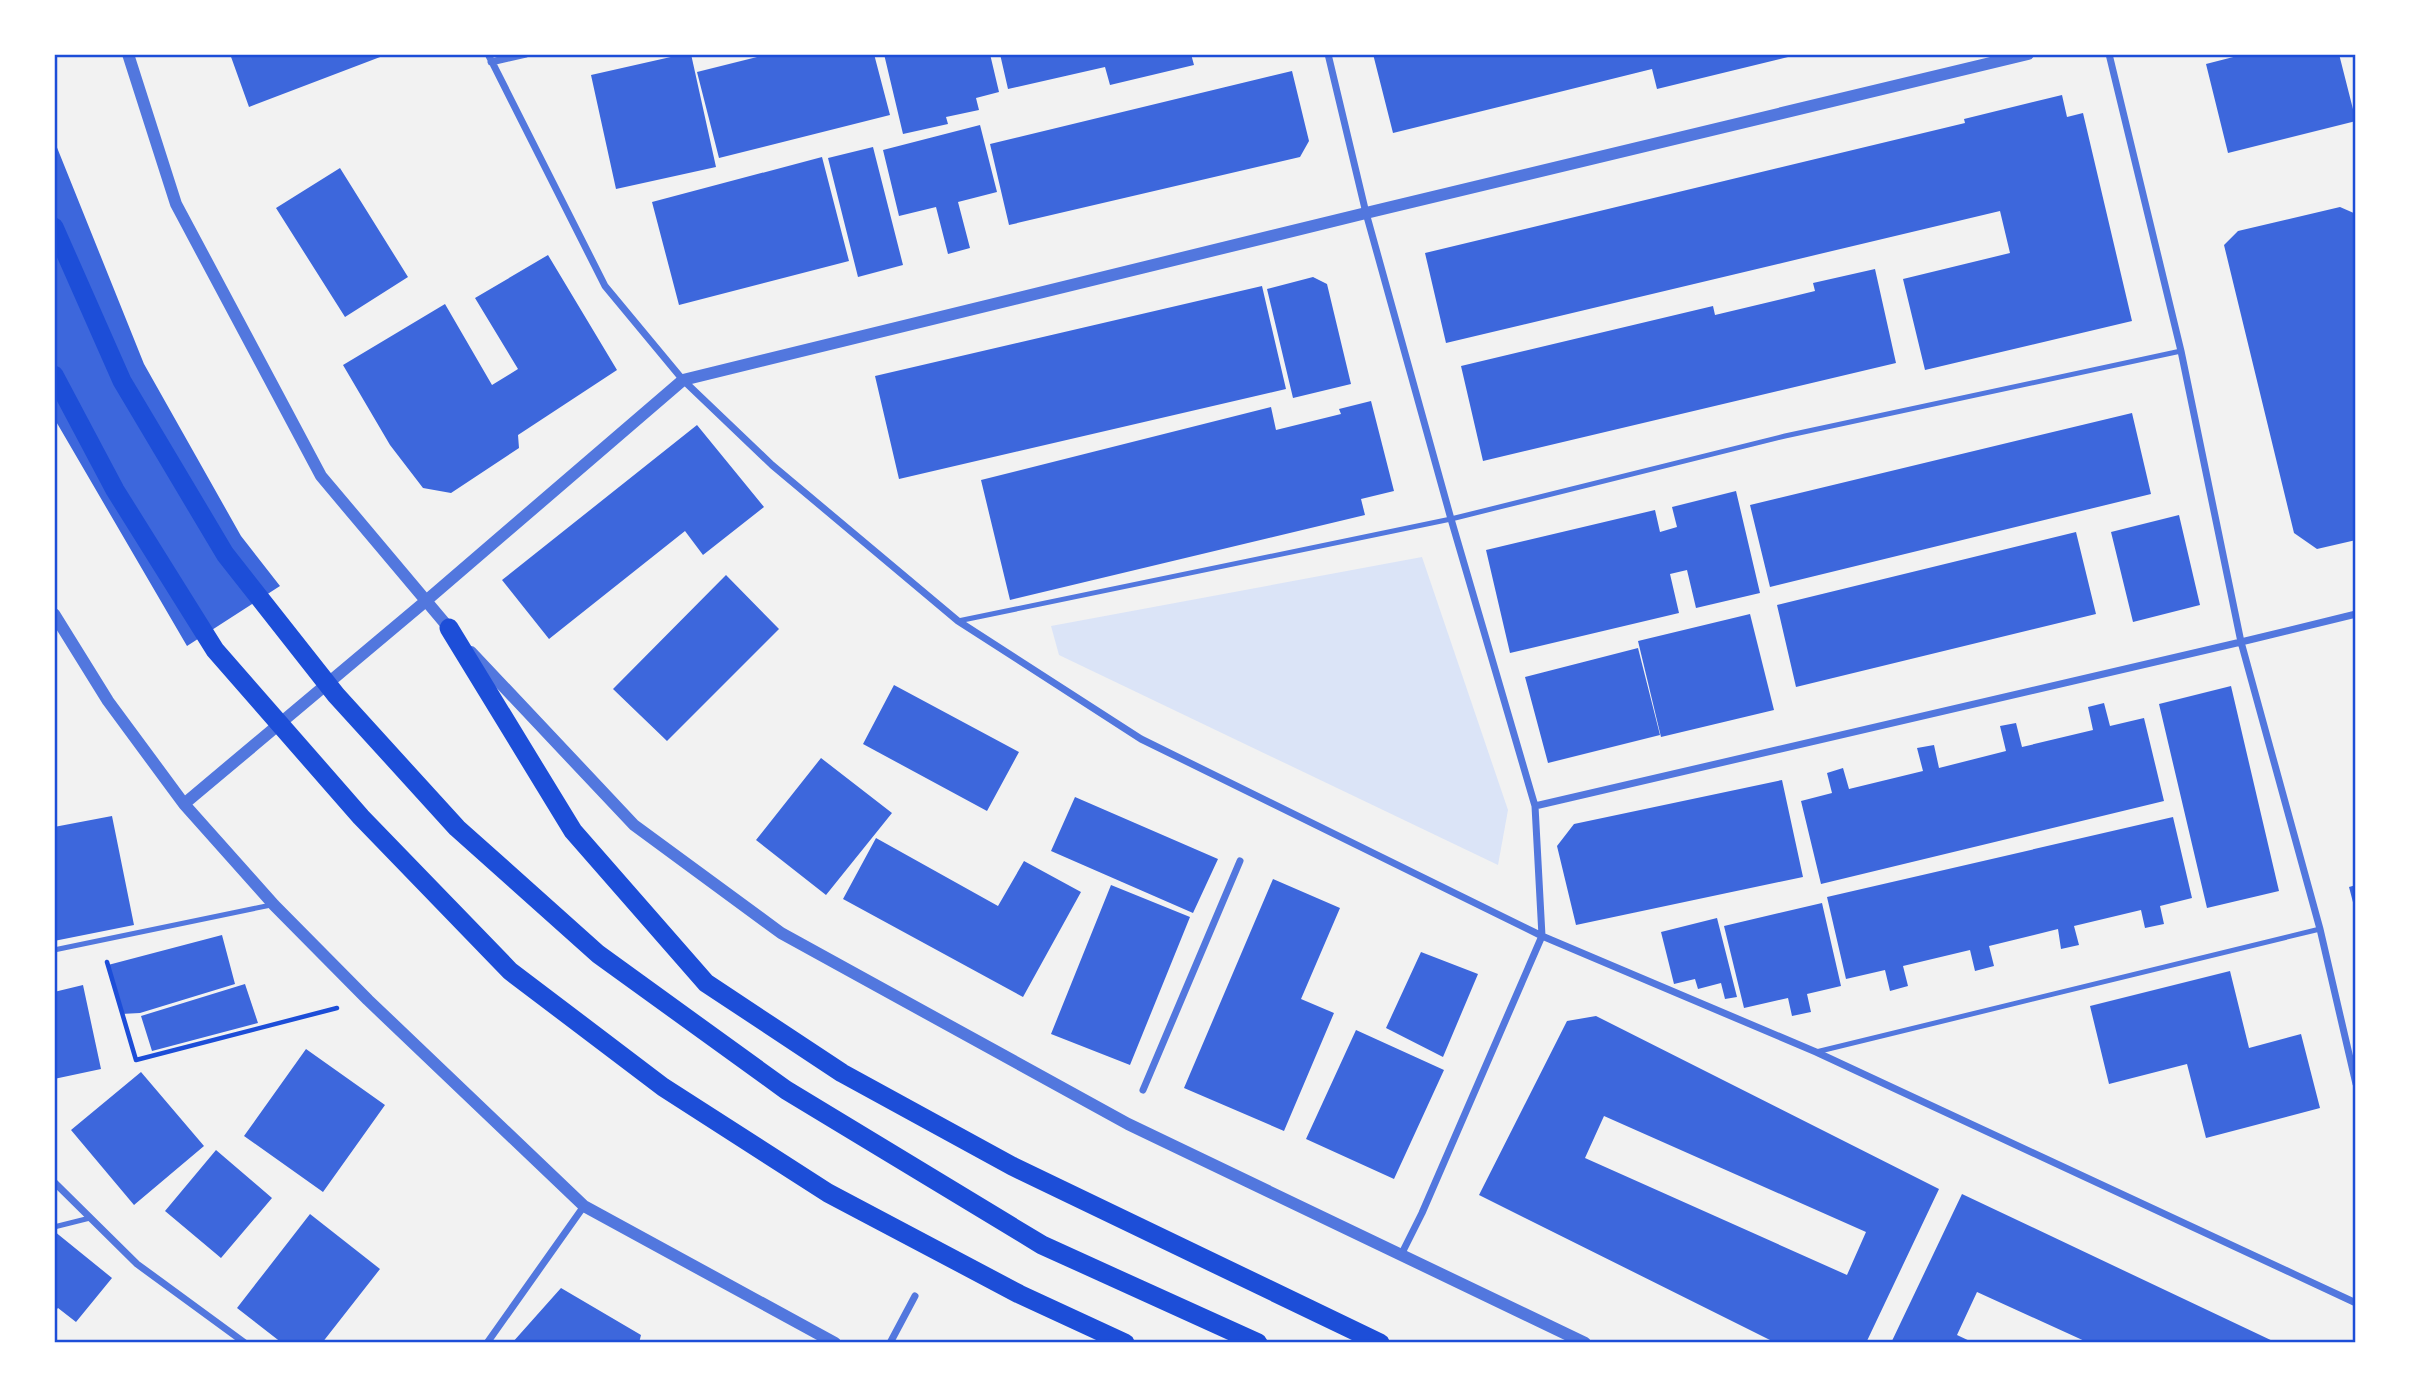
<svg xmlns="http://www.w3.org/2000/svg" width="2410" height="1397" font-family="'Fira Sans',sans-serif">
<style>
.green{fill:#dbe4f7}
.building{fill:#3d67dc;fill-rule:evenodd}
.lines{fill:none;stroke-linecap:round;stroke-linejoin:round}
.path{stroke:#1d4ed8;stroke-width:4.5}
.service{stroke:#5277de;stroke-width:5}
.minor{stroke:#5277de;stroke-width:7}
.tertiary{stroke:#5277de;stroke-width:12}
.trunk{stroke:#1d4ed8;stroke-width:19}
.neatline{fill:none;stroke:#1d4ed8;stroke-width:2.5}
</style>
<rect width="100%" height="100%" fill="#f2f2f2"/>
<!-- green -->
<path class="green" d="M1422 557 1508 810 1498 865 1059 655 1051 626Z"/>
<!-- building -->
<path class="building" d="M230 54H388L249 107Z
M684 54H691L716 167 616 189 591 75Z
M769 54H874L890 115 719 158 697 72Z
M884 54H990L999 92 976 98 979 110 946 117 948 124 903 134Z
M1000 54H1191L1194 65 1110 85 1105 67 1008 89Z
M1373 54H1796V55L1657 89 1652 69 1393 133Z
M2245 54H2339L2356 121 2228 153 2206 64Z
M1292 71 1309 141 1300 157 1009 225 990 144Z
M2062 95 2067 117 2083 113 2132 321 1925 370 1903 279 2010 253 2000 211 1446 343 1425 253 1965 123 1964 119Z
M980 125 997 192 958 202 970 248 948 254 936 207 899 216 883 150Z
M54 140 144 364 241 536 280 586 187 646 54 418Z
M873 147 903 265 858 277 828 158Z
M822 157 849 261 679 305 652 202Z
M340 168 408 277 345 317 276 208Z
M2340 207 2356 214V540L2317 549 2294 533 2224 245 2238 231Z
M548 255 617 370 518 435 519 448 451 493 423 488 390 445 343 365 445 304 492 385 518 369 475 298Z
M1875 269 1896 363 1483 461 1461 366 1713 306 1715 315 1815 291 1813 283Z
M1313 277 1327 284 1351 384 1293 398 1267 289Z
M1262 286 1286 389 899 479 875 376Z
M1371 401 1394 491 1361 499 1365 515 1010 600 981 480 1271 407 1276 430 1341 414 1339 409Z
M2132 413 2151 494 1770 587 1750 505Z
M697 425 764 507 703 555 685 531 549 639 502 580Z
M1736 491 1760 593 1696 608 1687 570 1670 574 1679 613 1510 653 1486 550 1655 510 1660 532 1677 527 1672 507Z
M2179 515 2200 605 2133 622 2111 532Z
M2076 532 2096 614 1796 687 1777 605Z
M726 575 779 629 667 741 613 689Z
M1750 614 1774 710 1661 737 1638 641Z
M1638 648 1660 735 1548 763 1525 677Z
M894 685 1019 752 987 811 863 744Z
M2231 686 2279 891 2207 908 2159 704Z
M2104 703 2110 726 2144 718 2164 801 1821 884 1801 801 1832 793 1827 773 1843 768 1849 789 1923 771 1917 748 1934 745 1939 768 2006 751 2000 726 2016 723 2022 747 2093 730 2088 707Z
M821 758 892 813 826 895 756 840Z
M1782 780 1803 877 1576 925 1557 846 1574 824Z
M1075 797 1218 859 1193 913 1051 851Z
M112 816 134 925 54 941V827Z
M2173 817 2192 898 2160 906 2164 924 2145 928 2141 910 2074 926 2079 945 2061 949 2058 929 1989 946 1994 966 1975 971 1970 950 1903 966 1908 986 1890 991 1885 970 1846 979 1827 897Z
M876 838 998 906 1024 861 1081 892 1023 997 843 899Z
M1273 879 1340 908 1301 999 1334 1013 1284 1131 1184 1088Z
M1111 885 1190 917 1130 1065 1051 1034Z
M2356 885V910H2355L2349 887Z
M1822 903 1841 986 1807 994 1811 1012 1792 1016 1788 998 1744 1008 1724 926Z
M1717 918 1737 997 1725 999 1721 983 1698 989 1695 979 1674 984 1661 932Z
M222 935 235 984 140 1013 121 1014 108 965Z
M1421 952 1478 974 1443 1057 1386 1028Z
M2230 971 2249 1048 2301 1034 2320 1108 2206 1138 2187 1064 2109 1084 2090 1006Z
M245 984 258 1023 152 1051 141 1016Z
M83 985 101 1069 54 1079V992Z
M1596 1016 1939 1189 1866 1343H1776L1479 1195 1567 1021ZM1604 1116 1866 1232 1847 1275 1585 1158Z
M1356 1030 1444 1070 1394 1179 1306 1139Z
M306 1049 385 1105 323 1192 244 1136Z
M141 1072 204 1146 134 1205 71 1130Z
M216 1150 272 1198 221 1258 165 1211Z
M1962 1194 2277 1343H2089L1977 1292 1957 1335 1974 1343H1891Z
M310 1214 380 1269 322 1343H282L237 1308Z
M54 1231 112 1278 76 1322 58 1308 54 1312Z
M561 1288 641 1335 639 1343H512Z"/>
<g class="lines">
<!-- path -->
<path class="path" d="M107 962 136 1060 337 1008"/>
<!-- service -->
<path class="service" d="M958 621 1451 519 1785 436 2181 351
M54 950 271 905
M1816 1052 2320 929
M54 1227 90 1218"/>
<!-- minor -->
<path class="minor" d="M488 54 605 286 683 380 772 465 958 621 1141 739 1542 936 1816 1052 2356 1303
M1328 54 1366 213 1451 519 1535 806 1542 936 1422 1213 1401 1255
M2109 54 2181 351 2241 642 2320 929 2356 1084
M491 62 526 54
M1535 806 2241 642 2356 614
M1143 1090 1240 861
M54 1182 137 1264 245 1343
M487 1343 584 1206
M890 1343 915 1296"/>
<!-- tertiary -->
<path class="tertiary" d="M128 54 176 204 321 476 454 634
M54 614 108 701 184 804 274 905 368 1000 584 1206 835 1343
M471 652 634 825 781 933 1128 1124 1585 1343
M184 804 427 600 683 380 1366 213 2028 54"/>
<!-- trunk -->
<path class="trunk" d="M54 227 122 381 225 554 336 695 457 828 598 954 786 1090 1042 1245 1258 1343
M54 375 115 490 215 650 361 817 510 971 663 1087 828 1193 1019 1294 1125 1343
M449 628 573 831 706 983 842 1073 1012 1166 1380 1343"/>
</g>
<!-- border -->
<rect width="2410" height="1397" fill="none" stroke="#ffffff" stroke-width="112"/>
<rect x="56" y="56" width="2298" height="1285" class="neatline"/>
</svg>
